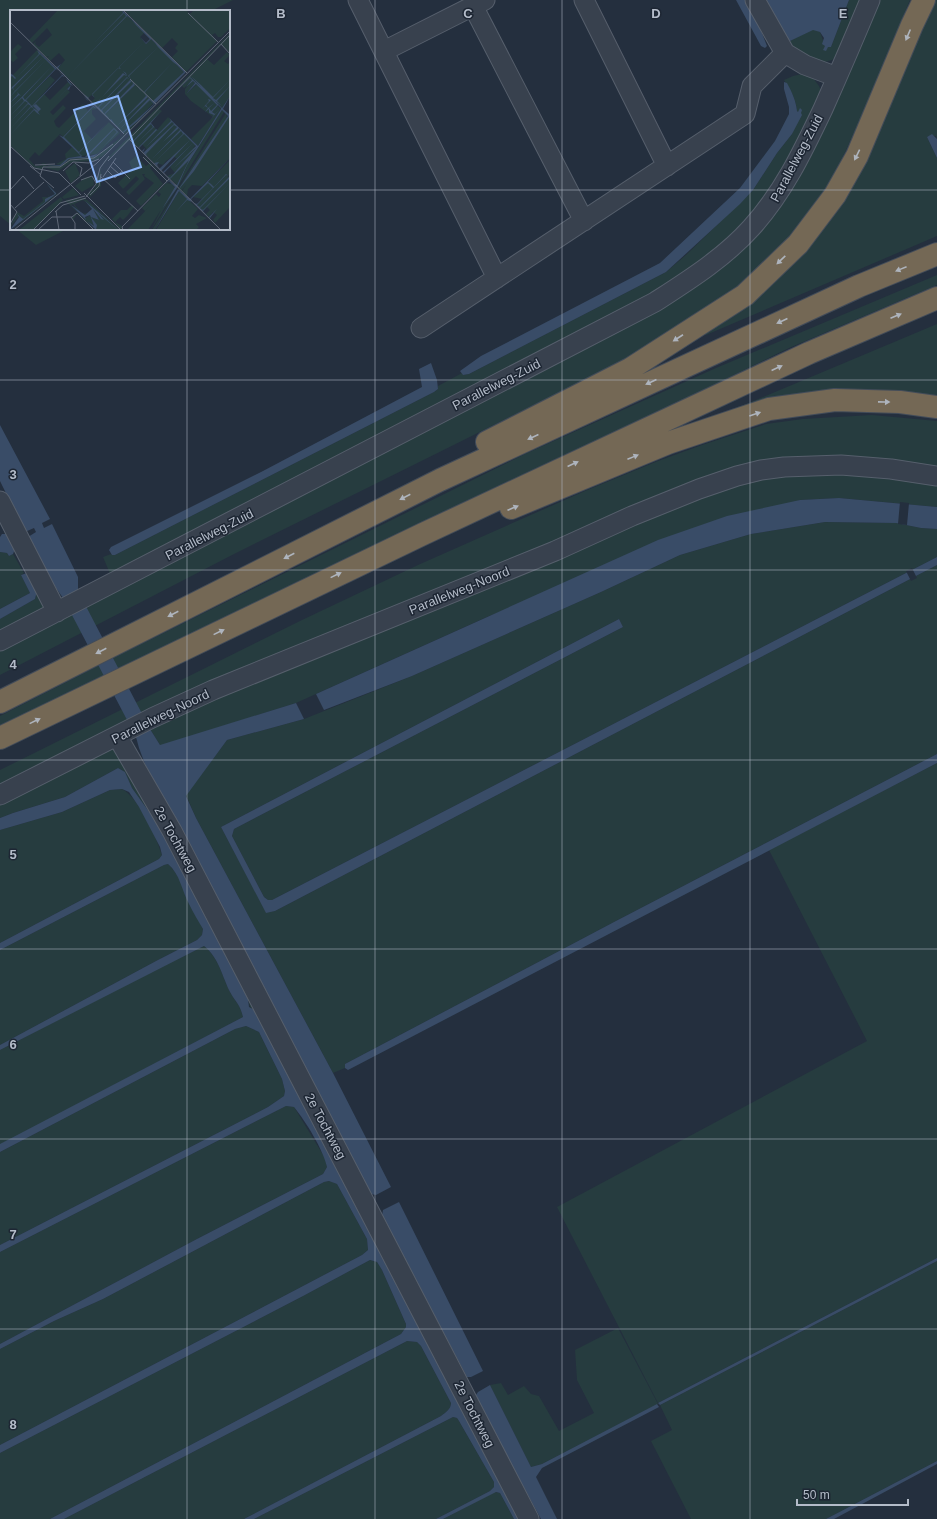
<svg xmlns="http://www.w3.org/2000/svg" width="937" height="1519" font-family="Helvetica,sans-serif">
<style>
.green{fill:#263c3f}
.water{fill:#394c67}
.pier{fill:#242f3e}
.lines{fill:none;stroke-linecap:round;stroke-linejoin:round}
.minor-casing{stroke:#565f6c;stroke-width:21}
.highway-casing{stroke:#434c59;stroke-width:24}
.minor{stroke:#38414e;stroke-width:19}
.highway{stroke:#746855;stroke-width:22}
.oneway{fill:#aeb4bd}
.grid{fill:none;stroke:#b4bcc9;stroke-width:1;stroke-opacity:0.55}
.labels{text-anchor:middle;stroke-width:3;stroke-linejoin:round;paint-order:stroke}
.street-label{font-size:13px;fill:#b4bcc9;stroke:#1d2633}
.inset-road{fill:none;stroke:#5e6776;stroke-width:1}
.view{fill:#8ab4f8;fill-opacity:0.15;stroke:#8ab4f8;stroke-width:2}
.inset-edge{fill:none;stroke:#b4bcc9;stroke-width:2}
.grid-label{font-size:13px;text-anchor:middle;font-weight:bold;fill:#b4bcc9;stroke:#1d2633;stroke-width:3;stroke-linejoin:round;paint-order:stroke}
</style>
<rect width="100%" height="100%" fill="#242f3e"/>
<!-- green -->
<path class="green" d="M0 0H233L211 11H11V225L0 216Z
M849 0H864L841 53 832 60 825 62 809 60 796 55 790 41 813 29 820 32 825 46 831 47Z
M876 0H910L861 118 841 161 810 215 792 236 731 294 662 338 617 364 236 553 0 675V648L366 460 756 233Z
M933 0H937V139L936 136 927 137 937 158V236L706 335 705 333 793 260Z
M802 74 813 78 819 86 821 91 813 113 762 204 722 246 654 293 111 576 103 557 111 554 112 555H115L434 392 438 389V386L462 373 463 375 469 374 666 272 686 255 753 190 777 153 792 134 798 112 797 111C796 99 790 89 784 80L793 76Z
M16 229H67L36 245Z
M937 275V285L789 348 667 408 541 466 132 662 0 727V716L125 652 525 454 716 368Z
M937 324V403L720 415Z
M872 415 937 421V470L783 462 0 788V770L302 620 418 565 585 491 658 461 702 445 766 424 803 419Z
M817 471 937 483V507L839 498 800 500 489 616 296 703 163 745H160L150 729 151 726 739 481Z
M825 522 896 523 921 528 937 529V557L272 900H268L264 897 232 836 234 829 623 627 619 619 221 827 266 912 275 911 937 565V754L614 922 345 1064V1068L333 1073 196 818 186 795 227 740 304 719 412 676 601 592 680 555 751 534Z
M0 552 7 553 9 556 13 554 24 573 21 575 30 593 0 609Z
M37 591 44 606 42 610 0 634V619L35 599Z
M108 749 116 750 132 776 160 814 527 1519H519L339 1169 255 1010 250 1007 248 999 243 984 160 827 132 788 125 772 118 768 65 797 13 813 0 818V803Z
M937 763V1258L658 1403 557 1207 867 1041 769 850Z
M122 789C139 798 156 836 162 855L159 859 0 943V830L62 812 110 790Z
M168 864C181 875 195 913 203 929L202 935 197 940 156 961 0 1045V950L164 865Z
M204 946C219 958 222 976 230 992 236 1003 240 1004 243 1017L0 1145V1050L148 973Z
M246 1026 259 1032 282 1079 285 1091 284 1096 268 1107 0 1245V1152L235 1029Z
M286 1106 294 1107 325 1158 327 1167 323 1174 195 1240 0 1344V1252Z
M330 1181 337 1184 367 1239 368 1250 362 1255 0 1445V1349L54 1321 103 1299 324 1182Z
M370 1260 377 1262 382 1270 406 1324V1327L401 1334 50 1519H0V1453L305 1295Z
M937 1261V1461L826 1519H691L651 1441 672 1430 660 1405Z
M618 1328 658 1404 542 1464 531 1467 490 1385 501 1383 508 1395 524 1386 531 1394 539 1396 559 1431 594 1413 577 1380 575 1350Z
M407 1341 417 1342 421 1346 451 1403C451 1409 446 1412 441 1416L244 1519H64Z
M453 1417 457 1418 459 1421 494 1482V1487L490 1491 436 1519H254Z
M494 1492 500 1493 514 1519H443Z"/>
<!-- water -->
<path class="water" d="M736 0H746L760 28 767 46 765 48 761 46Z
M764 0H849L831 47H828L826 51 823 50 825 46 822 44 824 38 820 32 813 30 790 41 784 38Z
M784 82 787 83C792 92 796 101 797 111L798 112 800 108 802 110 801 113 802 115 792 134 777 153 753 190 740 204 666 272 469 374 463 375 460 371 481 356 660 263 740 188 775 141 789 114V107L784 89Z
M932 134 937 139V158L927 137Z
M431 363 437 380 438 389 434 392 115 555H112L109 550 111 547 263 471 422 387 419 369Z
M0 425 50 519 42 523 44 528 52 524 78 577V591L150 729 160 745 296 703 304 719 227 740 186 796 196 818 333 1073 391 1187 376 1195 371 1194 145 764 139 748 136 737 63 598 56 588 28 537 36 532 34 528 25 532 0 481Z
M839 498 937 507V529L921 528 896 523 825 522 751 534 680 555 601 592 412 676 324 710 316 694 658 540 727 516 800 500Z
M2 534H6L15 549 13 554 9 556 7 553 0 552V537Z
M937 557V565L275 911 266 913 221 827 619 619 623 627 234 829 232 836 264 897 268 900H272Z
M27 573 37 591 35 599 0 619V609L30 593 21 575Z
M937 754V763L348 1070 345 1068V1064L614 922Z
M118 768 125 772 132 788 160 827 248 999 249 1007 255 1010 519 1519H514L500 1493 496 1492 443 1519H436L490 1491 494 1487V1482L459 1421 457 1418 453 1417 254 1519H244L441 1416C446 1412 451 1409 451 1403L421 1346 417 1342 407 1341 64 1519H50L401 1334 406 1327V1324L382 1270 377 1262 370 1260 305 1295 0 1453V1445L362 1255 368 1250 367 1239 337 1184 329 1181 324 1182 103 1299 54 1321 0 1349V1344L195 1240 323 1174 327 1167C323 1149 306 1122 294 1107L286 1106 0 1252V1245L268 1107 284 1096 285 1091 282 1079 259 1032 246 1026 235 1029 0 1152V1144L243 1017C240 1004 236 1003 230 992 222 976 219 958 204 946L0 1050V1045L156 961 197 940 202 935 203 929C198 921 193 912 189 904 182 891 180 874 168 864L164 865 0 950V943L159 859 162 855 160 847 139 807 129 792 122 789 110 790 62 812 0 830V818L13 813 65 797Z
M399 1202 483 1371 471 1377H467L382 1216 383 1210Z
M937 1258V1261L660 1405 658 1403Z
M490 1385 531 1467 542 1464 657 1404 659 1407 542 1468 536 1477 557 1519H541L484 1414 476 1395 478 1392Z
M937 1461V1464L834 1519H826Z"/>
<!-- pier -->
<path class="pier" d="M900 502 909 503 907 525 898 524Z
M912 568 917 578 911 581 906 571Z"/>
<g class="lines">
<!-- minor casing -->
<g class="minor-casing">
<path id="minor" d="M358 0 497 278
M584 0 667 166
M755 0 785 53 805 65 837 77
M473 6 584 221
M384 51 485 0
M421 328 745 114 752 86 785 53
M0 501 57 612
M0 641 655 302C689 280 724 258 751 228 783 193 803 151 823 109 839 73 855 36 870 0
M117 736 172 831 529 1519
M0 795 152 718 213 690 555 551 632 516 699 489 737 476 761 470 784 467 841 465 891 469 937 476"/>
</g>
<!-- highway casing -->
<g class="highway-casing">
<path id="highway" d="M487 442 630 369 745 295 798 244 835 195 857 156 912 25 924 0
M511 508 668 443 769 409 835 400 900 402 937 407
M0 702 440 480 859 286 937 254
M0 738 423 534 809 353 937 298"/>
</g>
<!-- minor -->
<use href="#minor" class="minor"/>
<!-- highway -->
<use href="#highway" class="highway"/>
</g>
<!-- one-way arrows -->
<defs><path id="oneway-solid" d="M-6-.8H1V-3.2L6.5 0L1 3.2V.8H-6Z"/></defs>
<g class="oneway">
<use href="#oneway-solid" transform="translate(908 35) rotate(113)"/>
<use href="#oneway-solid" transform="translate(857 155) rotate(116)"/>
<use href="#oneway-solid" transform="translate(781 260) rotate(136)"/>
<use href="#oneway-solid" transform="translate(901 269) rotate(158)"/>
<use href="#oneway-solid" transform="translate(896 316) rotate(-23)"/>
<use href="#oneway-solid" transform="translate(782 321) rotate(155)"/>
<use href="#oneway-solid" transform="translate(678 338) rotate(147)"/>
<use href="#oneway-solid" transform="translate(777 368) rotate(-25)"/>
<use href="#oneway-solid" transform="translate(651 382) rotate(155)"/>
<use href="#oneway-solid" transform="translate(884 402) rotate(1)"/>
<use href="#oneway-solid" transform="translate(755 414) rotate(-19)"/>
<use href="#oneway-solid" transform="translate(533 437) rotate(155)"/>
<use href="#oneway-solid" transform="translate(633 457) rotate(-22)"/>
<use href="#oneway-solid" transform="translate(573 464) rotate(-25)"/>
<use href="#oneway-solid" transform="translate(405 497) rotate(153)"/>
<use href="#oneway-solid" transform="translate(513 508) rotate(-23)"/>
<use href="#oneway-solid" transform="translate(289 556) rotate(153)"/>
<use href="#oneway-solid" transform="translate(336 575) rotate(-26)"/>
<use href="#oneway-solid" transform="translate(173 614) rotate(153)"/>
<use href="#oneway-solid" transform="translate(219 632) rotate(-26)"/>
<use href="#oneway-solid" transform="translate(101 651) rotate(153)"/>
<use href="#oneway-solid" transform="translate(35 721) rotate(-26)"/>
</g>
<!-- grid -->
<path class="grid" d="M187 0V11M375 0V1519M562 0V1519M750 0V1519M0 190H11M229 190H937M187 229V1519M0 380H937M0 570H937M0 760H937M0 949H937M0 1139H937M0 1329H937"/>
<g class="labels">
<!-- street labels -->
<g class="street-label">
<text transform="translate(796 158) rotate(-62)" y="5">Parallelweg-Zuid</text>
<text transform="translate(496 384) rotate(-27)" y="5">Parallelweg-Zuid</text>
<text transform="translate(209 534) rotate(-27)" y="5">Parallelweg-Zuid</text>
<text transform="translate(459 590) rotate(-22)" y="5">Parallelweg-Noord</text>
<text transform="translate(160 716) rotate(-26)" y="5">Parallelweg-Noord</text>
<text transform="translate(176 839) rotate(61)" y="5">2e Tochtweg</text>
<text transform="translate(326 1126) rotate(62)" y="5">2e Tochtweg</text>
<text transform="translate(475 1414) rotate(63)" y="5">2e Tochtweg</text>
</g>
</g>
<!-- overview -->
<g transform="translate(10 10)">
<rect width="220" height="220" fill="#242f3e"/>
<path d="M48 0H111L135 22 130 27 136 34 141 29 174 62 119 118 145 94 121 118 125 115 93 146 83 151 62 152 48 161 33 157H41L37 155 51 156 59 149 86 146 113 126 119 119 114 124 111 121 81 92 85 88 82 85 78 88 48 58 55 50 49 43 40 51 42 53 37 48 39 46 36 47 23 34 26 31 25 34 29 37 42 25 37 18 22 33 19 30ZM176 0 180 4 184 0H220V18L211 27H208L205 23 202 25 207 31 176 62 162 47 168 41 165 38 168 34 162 28 152 38 115 1ZM220 23V43L211 34 149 99 152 101 140 113 147 120 158 107 167 117 164 121 168 118 186 135 183 138 187 137 167 175 157 166 165 163 160 157 167 149 163 146 156 151 150 159 153 155 146 153 149 158 135 144 138 141 132 134 128 138 120 130 96 151 91 159V176L80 187 77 184 85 178 89 165 95 151ZM8 34 12 37 5 44 8 48 0 55 3 52 0 50V42ZM27 40 45 59 20 85 40 66 45 70 27 91 34 84 40 90 58 72 61 74 57 79 60 82 40 102 43 105 53 95 56 98 44 111 46 116 49 118 73 94 78 101 83 96 87 99 82 100V104L86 109 74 121 82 129 99 112 110 123 87 144 58 148 51 155 46 154 56 149 55 144 62 137 69 142 50 124 29 146 25 142 19 149 25 156H29L33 153 37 154 32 155 29 158 33 155H37L31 159 24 157 19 153 0 135V68ZM217 42 220 45 214 51 218 54 220 52V86L212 98 180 67 197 49 204 55ZM180 67 185 73 176 84 187 74 211 99 188 136 181 129 203 107 199 104 208 96 199 104 181 91 175 84V79L180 73 174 78 172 76ZM212 100 214 102 141 220 151 200 138 220H117L141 195 135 201 132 198 146 184 149 187 151 184 148 182 156 173 162 174 165 178 152 199 166 178 178 154ZM216 103 217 108 170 179 219 106 220 148 192 176 182 175 178 179 177 186 172 181 176 175 171 181 168 179 145 220H142ZM126 146 136 156 139 154 134 146 158 170 142 155 140 158 153 174 131 196 126 191 144 173 134 166 135 164H132L135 169 119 185 116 182 129 169 126 166 113 179 108 173 122 159 119 152ZM220 150V166L216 165 220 168V192L215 197 220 192V197L205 213 203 210 207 205 203 202 199 207 196 204 200 200 197 197 193 201 187 195 192 189 183 187ZM65 153 70 165 61 173 55 161ZM76 167H83L84 175 72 182 65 176ZM36 173 47 184 1 220 13 210 9 206 0 217 7 202 14 206 33 191 32 187H39L37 184 40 187 45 184ZM63 178 69 185 54 189 52 187ZM169 181 188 199 182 206 185 208 189 205 197 208 186 214 189 217 186 220H146ZM51 187 53 190 23 220H18L20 217 17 220H9ZM74 188V189L77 190 110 220H87L81 207 89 210 82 199 93 210 88 204 92 205 73 190 64 194 72 204 77 203 75 205H71L63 194 61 195 74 209 80 205 84 216 77 211 86 220 67 204 63 210 62 207 68 203 55 190ZM122 195 124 197 118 205 113 210 110 207 105 212 112 216 111 220 102 209 111 200H117Z" fill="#263c3f"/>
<path d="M112 0 176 62 128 111 113 123 82 92 85 88 82 85 78 89 74 84 79 88 133 33 109 57 111 59 108 58 113 63 108 58 82 84 85 88 82 92 85 95 113 63 117 66 114 65 85 94 88 97 117 67 119 69 117 68 89 97 91 100 120 70 122 71 92 100 94 104 123 74 122 71 125 75 95 104 98 107 118 86 98 107 100 110 130 80 128 78 133 82 130 80 101 109 104 113 133 83 104 113 107 116 136 86 134 83 138 87 107 116 110 119 139 88 145 93 143 91 174 62 167 55 137 85 167 55 163 52 135 82 136 84 132 80 134 82 163 52 148 37 119 66 121 69 118 66 148 37 145 33 116 63 117 66 113 61 116 63 145 33 141 29 136 34 130 27 132 24 130 27 136 33 140 29 126 15 67 76 126 15 121 9 117 6 57 67 62 72 45 56 47 57 51 54 48 58 57 67 116 6 114 3 84 33 113 3ZM140 90 144 94 113 122 110 119ZM27 40 49 61 46 59 16 90 22 96 52 65 49 62 55 67 52 66 22 97 29 102 23 96 26 94 31 99 58 72 56 68 63 76 61 75 59 80 57 79 32 105 61 75 58 72 28 102 30 105 27 103 5 126 27 103 24 100 0 125 24 99 21 97 0 119 21 96 18 94 0 112 18 93 15 91 0 106 14 91 12 88 0 99 42 56 39 53 9 84 11 86 9 85 0 93 8 84 7 82 9 84 39 53 36 50 0 87 5 81 2 78 0 81 2 77 33 47 30 44 0 74 5 69 2 66 0 68V63L3 65 26 41 3 65 6 68 29 44ZM33 47 36 50 5 81 3 78ZM42 56 45 59 15 90 13 87ZM203 43 181 66 191 75 220 45 191 75 194 78 220 51 194 78 197 81 220 57 197 81 203 87 220 70 203 88 206 90 220 76 207 91 212 96 204 90 212 98 220 86 213 99 219 104 220 102V108L219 107 184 161 170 178 171 180 170 178V177L218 106 212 100 177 155 167 178 152 199 165 177 159 171 154 175 159 170 166 176 164 174 167 175 179 150 160 169 164 173 157 166 160 168 187 137 164 158 186 136 183 133 154 163 155 165 153 162 183 133 180 130 151 161 149 159 180 130 174 124 144 153 149 152 147 155 149 158 144 153 173 124 171 121 142 149 170 120 169 118 153 132 167 117 164 115 136 144 137 146 133 143 164 114 162 112 136 137 150 122 147 120 129 138 132 141 135 138 133 142 128 138 146 119 144 117 127 133 143 117 141 114 123 132H122L151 101 141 113 146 119 150 122 161 111 159 108 188 136 211 99V98L208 95 202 102 205 104 210 99 200 110 204 105 199 103V99L195 102 198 98 195 96 192 99 199 91 198 89 201 90 196 95 198 98 204 93 199 98 201 101 207 95 186 74 176 84 185 73 183 71 176 77 182 70 180 68 150 97 180 67 191 77 181 66ZM73 85 87 99 83 97 54 127 69 142 98 112 69 143 72 146 71 147H75L104 118 108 122 92 138 107 122 104 119 77 147 87 144 105 129 84 147 59 149 51 156 37 155H50L58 148 71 146 62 137 57 142 62 137 49 125 53 127 83 96 79 91 77 90 47 120 77 90ZM220 148 198 172 201 174 213 161 201 174 204 177 216 164 218 166 216 165 187 195 190 197 219 167 220 168 190 198 193 200 220 173 193 201 196 204 199 201 196 204 199 207 207 199 200 208 184 193 187 194 203 178 200 175 189 186 200 175 198 173 181 189 182 191 180 190 182 192 177 190 165 203 177 189 169 181 145 220 168 179 180 189ZM36 173 46 183V184L0 220 9 207 7 204 13 209 35 192V189L45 184ZM75 191 94 207 108 220 88 203 94 210 91 209 83 199 89 210 81 207 87 215 86 220 77 211 84 216 80 205 75 207 76 210 61 195 75 205 82 199Z" fill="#394c67" fill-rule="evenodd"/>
<path class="inset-road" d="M113 0 177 63M178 3 208 32M0 12 114 124M211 34 220 44M120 69 146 94M119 129 211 220M0 136 24 158 49 163 71 185M133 147 157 171M98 151 220 25M103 152 120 169M65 153 72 158 70 166M25 155 45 154M20 156 30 164M100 156 109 164M97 160 105 168 112 161M53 161 63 152 79 153 89 149M90 166 128 201M93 167 106 148M71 170 82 166 86 173M44 178 30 166 33 157H50L60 150 84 148 103 134M0 180 13 166 24 179M74 183 111 220M80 185 89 176 91 164M76 187 86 174 90 158 99 146M0 194 7 202 0 214M5 198 34 172M46 201 49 220M45 202 53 195 76 188M61 207 65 213V220M4 220 87 153 220 21M23 220 50 193 75 186M28 220 42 207H62L67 203 84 220M113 220 112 217 159 169"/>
<path class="view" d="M108 86 131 157 87 172 64 100Z"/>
<rect width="220" height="220" class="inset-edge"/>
</g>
<g class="grid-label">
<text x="281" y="18">B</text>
<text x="468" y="18">C</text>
<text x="656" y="18">D</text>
<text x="843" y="18">E</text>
<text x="13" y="289">2</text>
<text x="13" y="479">3</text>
<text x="13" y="669">4</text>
<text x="13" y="859">5</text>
<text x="13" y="1049">6</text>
<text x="13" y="1239">7</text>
<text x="13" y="1429">8</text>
</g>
<!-- scale -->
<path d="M797 1499v6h111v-6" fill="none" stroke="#b4bcc9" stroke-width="2"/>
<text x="803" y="1499" font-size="12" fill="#b4bcc9" stroke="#1d2633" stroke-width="3" paint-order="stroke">50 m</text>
</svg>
